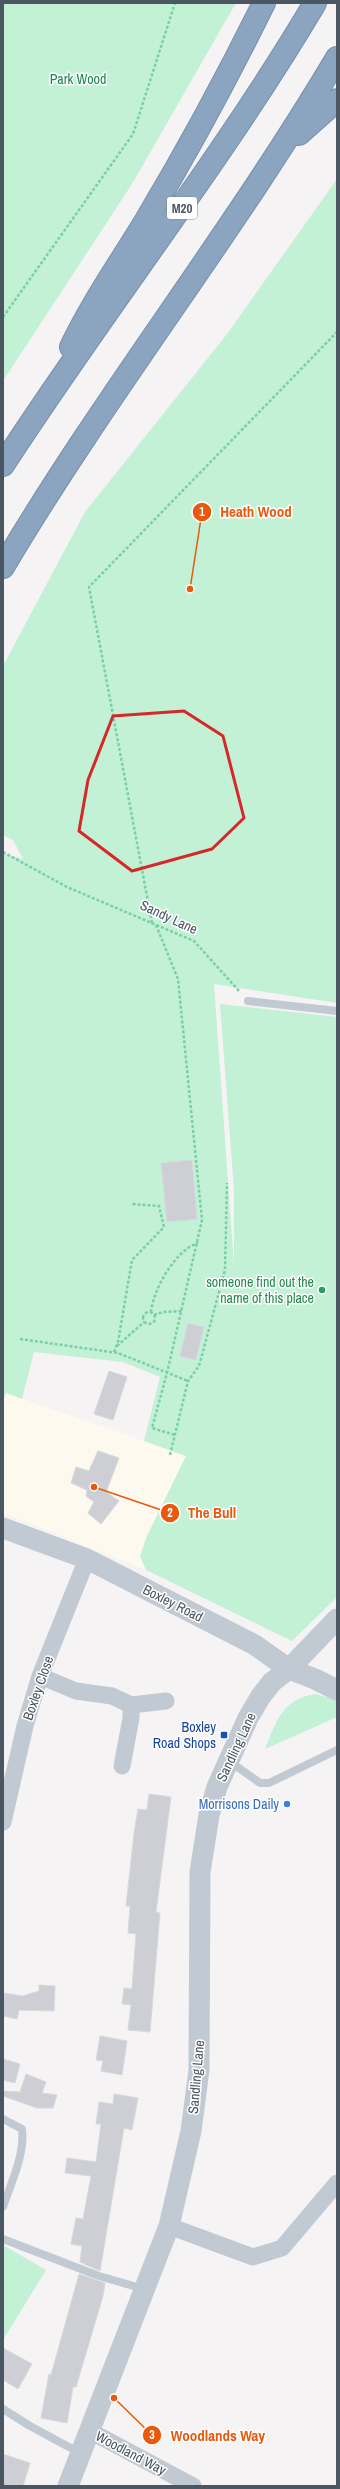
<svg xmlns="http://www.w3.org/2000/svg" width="340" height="2489" font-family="'Archivo Narrow',sans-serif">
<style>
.commercial{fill:#fdf9ef}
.green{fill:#c3f1d5}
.building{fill:#cdcfd5;stroke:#d7d9de}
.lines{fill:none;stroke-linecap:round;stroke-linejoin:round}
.motorway-casing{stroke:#7690ad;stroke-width:24}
.path{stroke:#7ad0a6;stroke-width:2.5;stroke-dasharray:3 2;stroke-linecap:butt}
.service{stroke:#c1cad2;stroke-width:8}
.minor{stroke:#c1cad2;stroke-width:17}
.tertiary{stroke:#c1cad2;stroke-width:21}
.motorway{stroke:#8ba5c1;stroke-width:22}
.marked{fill:none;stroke:#d62828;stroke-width:3;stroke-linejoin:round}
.leisure-dot{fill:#2e9e5b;stroke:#fff;stroke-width:1.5}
.transit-dot{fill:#1a4fb4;stroke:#fff;stroke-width:1.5}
.shop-dot{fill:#3f7fe0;stroke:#fff;stroke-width:1.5}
.labels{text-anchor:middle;stroke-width:3;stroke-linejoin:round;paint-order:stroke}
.shield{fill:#fff;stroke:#808990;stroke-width:1}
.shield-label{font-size:13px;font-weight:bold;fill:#4a5661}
.park-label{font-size:14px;fill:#17864f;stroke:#fff}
.street-label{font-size:14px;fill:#4a5661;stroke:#fff}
.leisure-label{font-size:14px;fill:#27864d;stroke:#fff;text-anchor:end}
.transit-label{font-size:14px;fill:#164399;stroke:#fff;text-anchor:end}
.shop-label{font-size:14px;fill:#366cbe;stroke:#fff;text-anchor:end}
.leader{fill:none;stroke:#e8590c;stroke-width:1.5}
.callout-dot{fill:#e8590c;stroke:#fff;stroke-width:1.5}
.mark-label{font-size:12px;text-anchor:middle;font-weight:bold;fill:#fff}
.callout-label{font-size:15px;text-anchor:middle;font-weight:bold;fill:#e8590c;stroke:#fff;stroke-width:3;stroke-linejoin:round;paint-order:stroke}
</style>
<rect width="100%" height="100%" fill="#f5f3f3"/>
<!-- commercial -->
<path class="commercial" d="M6 1393 187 1456 147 1536 140 1556 146 1570 3 1513V1401Z"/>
<!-- green -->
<path class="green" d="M3 3H236L132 184 3 381Z
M337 179V1003L214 984 234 1266V1190L220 1004 337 1017V1597L292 1641 146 1570 140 1556 147 1536 186 1456 144 1441 160 1377 123 1362 34 1352 22 1399 6 1393 3 1400V853L23 859 13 840 3 835V666L85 512 227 334Z
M316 1694 337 1700V1717L265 1749C277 1720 282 1699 316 1694Z
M3 2245 46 2270 3 2340Z"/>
<!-- building -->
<path class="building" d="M192 1160 197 1219 167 1222 161 1163Z
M188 1323 204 1327 196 1360 180 1356Z
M109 1371 127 1377 113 1420 94 1414Z
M98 1451 119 1458 106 1492 119 1501 101 1524 88 1513 94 1502 86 1496 87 1490 71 1483 76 1467 89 1471Z
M149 1794 171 1797 156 1912 160 1913 150 2032 128 2030 131 2005 122 2004 124 1988 132 1989 136 1934 128 1933 130 1906H126L134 1833 138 1809 147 1810Z
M39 1985 55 1986 54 2011 19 2010 17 2019 3 2016V1993L23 1996 39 1991Z
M100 2036 127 2041 122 2075 101 2071 103 2061 96 2060Z
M3 2059 20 2064 15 2083 3 2080Z
M26 2074 46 2082 42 2093 57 2095 53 2108H37L3 2096V2091L20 2092Z
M114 2094 138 2098 132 2130 124 2128 100 2271 80 2262 82 2246 71 2244 76 2218 83 2219 91 2176 65 2173 67 2158 96 2162 101 2124H96L99 2102 113 2104Z
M79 2274 105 2283 103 2296 76 2387H73L67 2423 41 2418 49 2374 51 2375Z
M3 2348 32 2364 18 2389 3 2380Z
M3 2454 30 2463 23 2486H3Z"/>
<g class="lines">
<!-- motorway casing -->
<g class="motorway-casing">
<path id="motorway" d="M299 134 337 100
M71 347C92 303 120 263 145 222 188 150 227 78 264 3
M3 465C104 309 220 163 315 3
M3 567C107 392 233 233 337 58"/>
</g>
<!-- path -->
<path class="path" d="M3 317 133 134 175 3
M3 852 67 887 194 941 240 992
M152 923 89 587 337 332
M156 925 178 979 202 1220 167 1373 152 1428 175 1435
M151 1312C153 1290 175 1250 198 1243
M143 1318a6 6 0 1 1 12 0a6 6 0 1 1-12 0Z
M154 1315 163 1312 182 1311
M20 1339 118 1353 188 1381
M117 1346 144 1322
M114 1352 118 1342 132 1260 164 1227 159 1206 132 1204
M170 1455 188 1381 199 1366 225 1270 227 1183"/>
<!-- service -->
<path class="service" d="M248 1001 337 1011
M229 1761 260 1783H269L337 1750
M3 2119 22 2129C25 2155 11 2183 3 2207
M3 2239 99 2276 144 2289
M3 2409 30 2426 80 2453"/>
<!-- minor -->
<path class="minor" d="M40 1676 76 1691 112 1696 131 1705 166 1701
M122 1766 131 1718V1705
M3 1822 25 1726 40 1676 87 1559
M169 2226 253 2257 282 2248 337 2183
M90 2431 193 2486"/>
<!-- tertiary -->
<path class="tertiary" d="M3 1528 87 1559 255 1645 289 1669 315 1679 337 1690
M68 2486 169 2226 191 2131 199 2070 200 1872 209 1815 217 1787 248 1718 261 1696 272 1682 289 1669 337 1619"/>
<!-- motorway -->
<use href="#motorway" class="motorway"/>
</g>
<!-- marked area -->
<path class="marked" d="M184 711 223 736 244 818 212 849 132 871 79 831 88 780 113 716Z"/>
<!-- markers -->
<circle class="leisure-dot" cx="322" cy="1290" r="4"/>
<rect class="transit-dot" x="220" y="1731" width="8" height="8" rx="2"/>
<circle class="shop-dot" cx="287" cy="1804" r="4"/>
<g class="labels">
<!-- shield labels -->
<rect class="shield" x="167" y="197" width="30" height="22" rx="3"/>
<g class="shield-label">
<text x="182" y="213">M20</text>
</g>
<!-- park labels -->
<g class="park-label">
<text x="78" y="84">Park Wood</text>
</g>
<!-- street labels -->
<g class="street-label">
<text transform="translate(169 917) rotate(25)" y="5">Sandy Lane</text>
<text transform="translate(173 1603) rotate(27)" y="5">Boxley Road</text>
<text transform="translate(38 1688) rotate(-71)" y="5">Boxley Close</text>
<text transform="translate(236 1747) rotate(-65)" y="5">Sandling Lane</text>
<text transform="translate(196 2077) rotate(-85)" y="5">Sandling Lane</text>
<text transform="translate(131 2453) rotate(28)" y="5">Woodland Way</text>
</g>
<!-- leisure labels -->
<g class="leisure-label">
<text x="314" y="1287">someone find out the<tspan x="314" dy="16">name of this place</tspan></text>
</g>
<!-- transit labels -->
<g class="transit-label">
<text x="216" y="1732">Boxley<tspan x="216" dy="16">Road Shops</tspan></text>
</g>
<!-- shop labels -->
<g class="shop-label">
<text x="279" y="1809">Morrisons Daily</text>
</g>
</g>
<!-- callouts -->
<path class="leader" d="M190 589L202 512M94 1487L170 1513M114 2398L152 2435"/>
<g class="callout-dot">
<circle cx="190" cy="589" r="4"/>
<circle cx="94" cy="1487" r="4"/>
<circle cx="114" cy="2398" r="4"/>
<circle cx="202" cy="512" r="10"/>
<circle cx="170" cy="1513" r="10"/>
<circle cx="152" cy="2435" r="10"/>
</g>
<g class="mark-label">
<text x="202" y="516">1</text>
<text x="170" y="1517">2</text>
<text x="152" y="2439">3</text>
</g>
<g class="callout-label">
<text x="256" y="517">Heath Wood</text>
<text x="212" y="1518">The Bull</text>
<text x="218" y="2441">Woodlands Way</text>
</g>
<!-- border -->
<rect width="340" height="2489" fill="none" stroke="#4a5661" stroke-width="8"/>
</svg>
